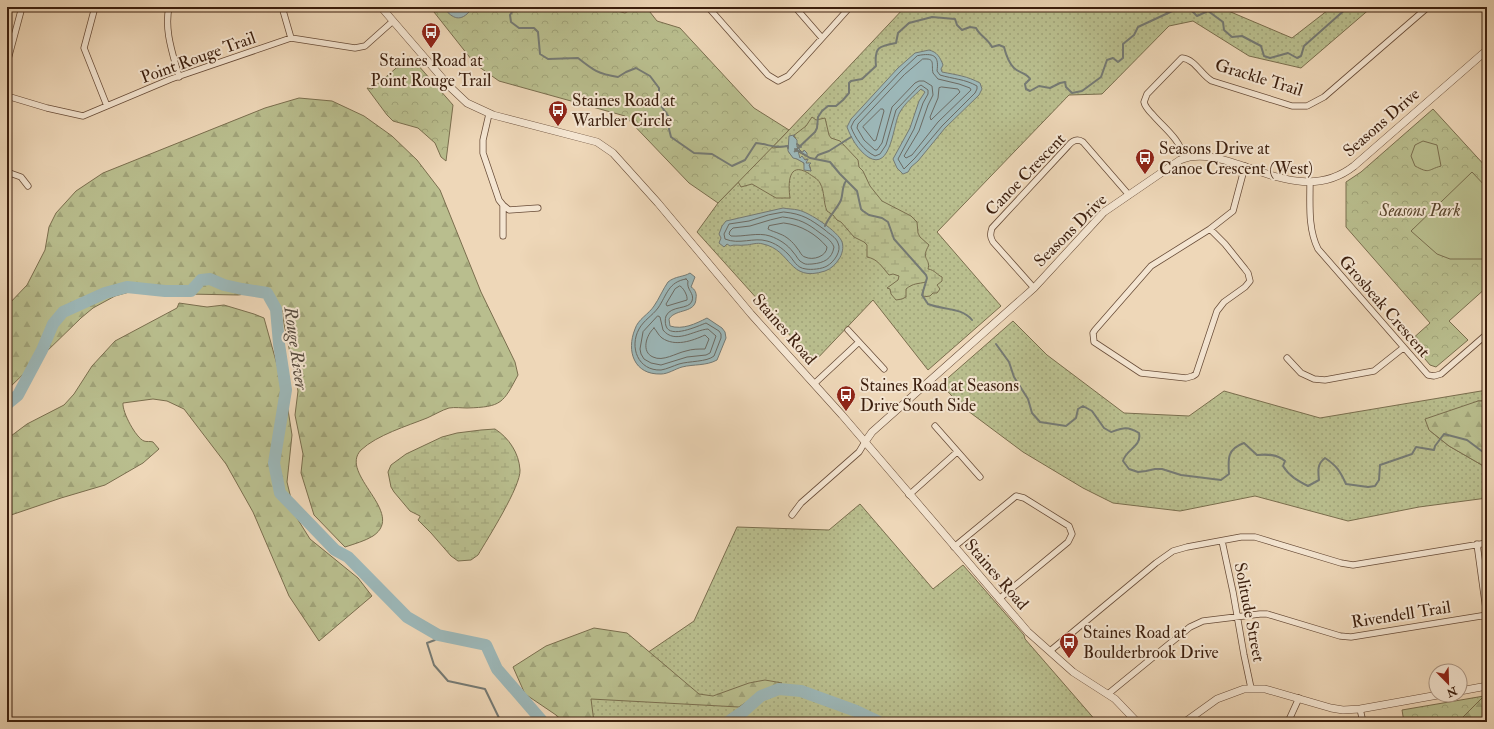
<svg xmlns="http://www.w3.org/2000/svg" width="1494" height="729" font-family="'IM FELL Double Pica',serif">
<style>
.grass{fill:url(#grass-dots);stroke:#7a6e4e}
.forest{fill:url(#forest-firs);stroke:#7a6e4e}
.wetland{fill:url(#wetland-marsh);stroke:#7a6e4e}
.park{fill:url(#park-crowns);stroke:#7a6e4e}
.garden{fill:#b9be8e;stroke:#7a6e4e}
.water{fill:#9cb7b8;stroke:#757a74}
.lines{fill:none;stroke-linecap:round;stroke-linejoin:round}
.shore{stroke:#6c6a62;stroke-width:1}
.stream{stroke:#757a74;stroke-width:2}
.river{stroke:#9cb7b8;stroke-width:12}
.minor-casing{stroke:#684c38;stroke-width:7}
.tertiary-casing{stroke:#684c38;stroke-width:8}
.minor{stroke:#f4e5d1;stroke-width:5.5}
.tertiary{stroke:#f4e5d1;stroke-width:7}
.labels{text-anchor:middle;stroke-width:4;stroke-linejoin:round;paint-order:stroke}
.street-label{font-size:17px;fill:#3b1e0d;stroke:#f4e5d1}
.poi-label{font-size:17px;fill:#3b1e0d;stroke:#f4e5d1;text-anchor:start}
.park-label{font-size:17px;font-style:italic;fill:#5a462d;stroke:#f4e5d1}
.water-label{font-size:18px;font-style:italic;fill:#584c40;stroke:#f4e5d1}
</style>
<defs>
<pattern id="grass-dots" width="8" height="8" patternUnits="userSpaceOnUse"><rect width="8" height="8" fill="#b9be8e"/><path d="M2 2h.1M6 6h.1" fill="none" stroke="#a0a379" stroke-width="1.8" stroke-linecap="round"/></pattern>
<pattern id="forest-firs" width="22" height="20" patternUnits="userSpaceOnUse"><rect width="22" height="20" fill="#b9be8e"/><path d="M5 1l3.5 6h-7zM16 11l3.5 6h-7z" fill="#a0a379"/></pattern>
<pattern id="wetland-marsh" width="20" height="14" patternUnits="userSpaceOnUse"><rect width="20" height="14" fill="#b9be8e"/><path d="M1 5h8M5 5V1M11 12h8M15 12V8" fill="none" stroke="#a0a379"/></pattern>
<pattern id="park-crowns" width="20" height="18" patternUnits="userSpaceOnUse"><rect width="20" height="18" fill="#b9be8e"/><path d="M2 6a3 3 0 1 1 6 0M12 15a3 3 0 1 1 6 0" fill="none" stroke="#a0a379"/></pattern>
</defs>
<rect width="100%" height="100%" fill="#eed7b8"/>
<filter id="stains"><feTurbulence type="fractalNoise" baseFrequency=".005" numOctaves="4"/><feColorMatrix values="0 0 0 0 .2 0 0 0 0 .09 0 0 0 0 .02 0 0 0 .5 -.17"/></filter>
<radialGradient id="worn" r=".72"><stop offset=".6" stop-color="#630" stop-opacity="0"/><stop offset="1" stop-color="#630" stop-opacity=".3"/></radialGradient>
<!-- grass -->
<path class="grass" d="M905 7H1219L1292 38 1332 7H1372L1301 68 1249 56 1193 21 1169 26 1102 94 1069 95 937 232 1001 306 928 370 873 300 814 362 697 232 718 203 789 130Z
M1013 321 1047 355 1124 413 1189 416 1224 391 1320 418 1487 390V401H1478L1429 430 1449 446 1487 468V498L1419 507 1348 521 1255 496 1180 511 1113 503 1083 488 1023 452 960 405 941 384Z
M860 504 933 589 963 565 1024 635 1025 639 1097 722H562L556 715 694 621 737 527 829 530Z"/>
<!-- forest -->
<path class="forest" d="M299 98 332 101 364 116 392 136 417 160 440 190 481 292 515 362 518 375C503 403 502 407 467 408 462 408 455 407 449 408 442 410 434 415 427 418 407 426 377 435 361 450 338 474 407 513 373 536 365 541 354 544 345 547L314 515 301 473 303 454 295 415 298 391 284 324 283 312 279 305 270 298 253 293 238 295 187 294 140 289 115 296 93 308 81 318 7 390V306L27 285 45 250 49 227 56 213 76 191 103 173 265 108Z
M179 303 207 307 224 305 254 314 264 318 286 397 292 435 287 482 295 515 310 539 358 578 372 596 319 641 289 596 253 512 226 464 184 409 167 401 153 399 123 403C122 412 136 438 144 441 146 442 151 441 153 442L159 449 143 463 105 485 61 498 14 514 7 516V439L27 424 64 405 74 394 92 366 115 341 177 308Z
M1478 401H1487V468L1449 446 1429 430 1425 419Z
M594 628 627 633 699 694 713 696 749 683 765 680 782 683 758 694 739 707 591 699 594 722H564L556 715 525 694 513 667 546 646Z
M1484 696H1487V722H1458Z"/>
<!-- wetland -->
<path class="wetland" d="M812 117 816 120 825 118 829 135 831 138 840 141 858 160 859 167 863 171 870 186 882 201 911 216 917 222 918 233 920 237 929 245C920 260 931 258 928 269 935 270 937 275 942 277V281L937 285 940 289 937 293H933L930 296 923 297V291L926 282C918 284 913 283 906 289V297L902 299 896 300 891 294 890 289 887 288 898 280 899 276 893 274 889 275C882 267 878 259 867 257V245L864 242 854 237 841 222 837 220 833 215 827 211C823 202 825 192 820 183 818 179 812 176 808 173 788 161 788 184 790 198H776L752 184 741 187 737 180 762 143 773 148 788 146C788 158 796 157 804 163L805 169 811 171 809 163 806 164 807 159 805 160 799 157 794 152 795 150 806 156 797 147 795 137 793 136 806 126Z
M495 429C509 438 519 453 520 470 521 486 488 538 478 555L471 560 458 561 451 556 431 533 418 520 420 517V516L410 511 394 492 391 487 388 472 391 465 406 454 442 437 457 433 481 430Z"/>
<!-- park -->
<path class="park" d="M430 7H612L617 11 625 13 636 7H646L657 21 680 28 754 108 789 130 718 203 689 183 625 116 499 81 475 64Z
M410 56 453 105 446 161 441 157 435 143 418 128 393 121 387 115 367 88 372 89Z
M1433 109 1487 168V287L1449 321 1468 340 1436 367 1430 365 1410 341 1430 323 1346 227V182L1361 172Z
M1484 696 1458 722H1404L1402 710Z"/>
<!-- garden -->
<path class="garden" d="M1423 141 1437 145 1441 166C1427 170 1430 174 1415 166L1411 156 1415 145Z
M1472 172 1487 188V257L1482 259H1450L1437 254 1411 231Z"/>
<!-- water -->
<path class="water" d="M443 7H469V12C459 23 451 17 443 7Z
M929 50C937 52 940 57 943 65L941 69 942 72C957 75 967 76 980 83L982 89 979 95 945 128 918 161 911 167 908 172 903 174 897 168 893 159 910 128 919 101 925 92 921 89C914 96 905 103 900 112 893 122 892 172 868 157 858 150 851 138 847 127L851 119 898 68 915 53Z
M794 135H795L793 136 797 140V147L799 148 800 151 803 152 804 150 807 153V156L797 150H795L794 152 798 151 800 158 802 156 805 160 808 159 806 163H811L809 165 811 171 804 170V163L797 159 793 158 788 151 789 136Z
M783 208C788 209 794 209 798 210 809 212 839 232 842 242 844 247 842 255 839 259 836 264 831 269 825 271 788 283 792 250 763 244 757 242 751 245 745 245 740 246 734 244 730 246L727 244 724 247 719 243 721 238 719 234 722 226 726 221Z
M690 273 695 277 691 287C695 289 697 294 696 298 696 314 676 308 669 319L670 326C683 330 695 324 707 318L722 328 725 332 726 338 717 360C706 366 694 364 682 367 675 369 668 374 661 374 634 375 626 351 635 329 638 319 649 314 654 306 659 299 663 289 668 282 675 276 684 277 690 273Z"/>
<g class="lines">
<!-- shore -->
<path class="shore" d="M921 55C935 53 939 57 937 71L940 75C953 79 965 79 977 86V89L975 93 942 126 915 158 904 169 898 159 914 129 923 103 928 94V90L921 85 918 87 896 110 886 145 880 154 875 156C864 151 855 138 851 127L854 121 901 71 917 56Z
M923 59C936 58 931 64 933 73L938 79 959 84 970 88 971 90 938 122 912 155 906 158 904 156 919 131 928 105 933 95 932 86 924 81H919L915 83 892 107 882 143 877 150H875L864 140 857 128 858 124 904 75Z
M942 87 958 89 960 92 931 120 930 117 938 98 939 88Z
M881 109H883L884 111 876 140 874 141 863 127Z
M784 212C803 214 810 219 825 230 829 234 836 237 838 243 842 251 834 262 827 266 822 269 811 270 806 269 796 268 794 260 788 254 782 248 775 243 767 241 754 237 739 245 725 239L724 234 729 224 749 221 768 215Z
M783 217C800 219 807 223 820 233 826 237 831 240 834 247 832 259 824 263 812 264 809 264 806 265 803 263 798 261 797 256 793 252 788 245 779 239 770 236 758 232 744 237 731 236L729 234 730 231 733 228 750 226 770 220Z
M784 223C801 225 816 234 827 247 827 256 813 261 805 257 801 256 800 251 797 248 793 242 786 236 780 234 776 232 771 231 768 229L769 226Z
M686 279 688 281C686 290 695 293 692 301 689 310 671 305 666 316 665 319 665 323 666 326 670 339 698 326 706 323L719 331 721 334V338L714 356C707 362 689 361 679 364 673 366 667 369 661 370 638 371 629 347 639 329 644 320 652 316 658 308 667 295 668 282 686 279Z
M680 286C683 287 688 296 687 300L667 306 666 304 675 289Z
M658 316 660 317 663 330C675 345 694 330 708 329L716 336 710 353 706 355 687 357 661 365 651 363 644 359 641 354 640 349 643 332Z
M654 328C657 331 658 335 662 338 675 347 692 341 705 335L709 339 705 349C698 349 692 349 686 351 676 353 663 362 653 357 641 352 646 335 654 328Z"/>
<!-- stream -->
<path class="stream" d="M515 7 510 15 511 22 519 28H534L538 32 540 54 548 59 578 58C593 70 598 74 618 77L626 72 636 68 650 76 659 88V103L671 120 669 129 671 137 694 153 712 154 732 166 745 160 756 143C769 144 773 149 788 146V148
M1165 7 1167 14
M1188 7 1197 16 1208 11 1223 22 1224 30 1232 37 1242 36 1261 46 1264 56 1270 58 1288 53 1297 58 1301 56 1304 46 1348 7
M797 144 801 147
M795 149 810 158 830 162 840 174 857 191 861 209 863 211 869 215 882 218 888 222 894 239 926 275 927 278 922 295 928 304C942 310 962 307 972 320
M797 149 815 132 817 128 818 117 822 111 828 106H836L843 100 849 93V83L851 81 862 79 876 66C874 47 879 46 896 43L898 33 909 23 932 17 955 19 957 25 962 30 970 27 976 28C980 36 987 38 992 47L999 45 1004 47C1006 55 1008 62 1014 68 1019 73 1027 73 1030 79L1025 84 1026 89 1030 91 1039 86 1050 88 1060 83 1065 82 1066 87 1072 93 1082 91 1101 77 1107 60 1113 58 1118 62 1123 58V44L1134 35 1138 27 1181 7
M815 159 818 155 829 151 851 137
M825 226C829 216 837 209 841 200 843 194 842 186 846 181
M996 344 1009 362 1014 377 1028 399 1032 413 1040 422 1066 426 1076 418 1078 409 1083 406 1092 411 1104 428 1111 432C1123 428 1127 426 1139 433 1142 447 1126 449 1123 461L1129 469 1138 472 1146 471 1155 469H1162L1181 475 1221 480 1229 474C1228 459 1227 449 1244 443L1257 455C1267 454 1277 454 1285 461L1283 466C1289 476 1298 481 1308 486L1319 480C1318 471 1317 464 1325 458 1337 466 1340 471 1346 484L1368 487 1375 486 1379 480 1380 465 1412 454 1416 447 1434 450 1435 446 1444 434 1467 440 1487 455
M435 640 427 643 434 665 448 681 485 689 501 722"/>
<!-- river -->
<path class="river" d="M7 404 18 395 42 350 53 324 63 312 105 293 127 287 165 291H191L201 280 210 279 224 285 242 289 267 293 276 309 279 344 286 390 274 463 280 493 335 550 348 557 407 617 438 635 486 645 497 669 543 722
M728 722 744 711 761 696 779 689 801 691 856 711 879 722"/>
<!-- minor casing -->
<g class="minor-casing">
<path id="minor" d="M95 7 84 48 107 106
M169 7C164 31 173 54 179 77
M282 7 291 38
M708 7 768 75 778 81 788 76 850 7
M795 7 822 38
M7 63 22 7
M7 96 47 108 83 116 171 79 291 38 355 48 365 46 393 21
M489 114 483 140V153L499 200 503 205 509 210 538 208
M1184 158C1180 139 1165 129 1153 115 1149 111 1145 107 1144 102L1147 94 1182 58C1195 59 1202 76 1212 81L1292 106H1307L1324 97 1428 7
M7 172 21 177 28 186
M1310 183C1310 205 1308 229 1318 249L1428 375 1434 376 1441 374 1487 334
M503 206V236
M1210 229 1225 244 1245 269 1248 273 1250 281 1245 287 1224 302 1217 311 1196 374 1193 376 1186 378 1141 373 1094 342 1093 333 1095 330 1151 266 1210 229 1233 211 1245 166
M1034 288 993 242C990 237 990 234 992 228L1068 146C1072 141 1077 138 1083 142L1129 195
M848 330 884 369
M1287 358 1301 373 1314 379 1325 380 1374 371 1403 348
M814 384 859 342
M935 426 980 477
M909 495 957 452
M792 515 801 503 859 452 865 442
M1222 541 1233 592 1244 655 1251 688
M1477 544 1487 617
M954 547 1016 496 1024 498 1069 526 1072 534 1068 542 999 599
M1050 651 1156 563 1173 551 1187 547 1241 537H1255L1341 563 1353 565 1487 543
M1108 694 1190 627 1203 621 1260 614H1267L1340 636 1351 637 1487 615
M1360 709 1363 722
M1288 722 1299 698"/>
</g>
<!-- tertiary casing -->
<g class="tertiary-casing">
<path id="tertiary" d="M381 7 450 87 467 103 493 115 597 142 613 153 658 203 751 314 842 415 1028 632 1073 672 1115 699 1137 722
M865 442 872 432 1034 288 1104 212 1180 160C1197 153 1214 157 1231 162 1273 175 1314 197 1354 166L1487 50
M1460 691 1487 686
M1185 722 1217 699 1244 689H1265L1331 708 1343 710 1360 709 1438 695"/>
</g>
<!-- minor -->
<use href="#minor" class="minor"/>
<!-- tertiary -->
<use href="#tertiary" class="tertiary"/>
</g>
<!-- icons -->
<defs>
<g id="bus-pin" transform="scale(1)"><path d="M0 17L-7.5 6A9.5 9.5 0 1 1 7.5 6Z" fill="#8f2418" stroke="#f4e5d1"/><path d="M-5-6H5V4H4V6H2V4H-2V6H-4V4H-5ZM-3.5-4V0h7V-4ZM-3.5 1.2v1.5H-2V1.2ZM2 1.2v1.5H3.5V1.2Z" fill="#fff"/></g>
</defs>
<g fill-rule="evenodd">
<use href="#bus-pin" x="431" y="32"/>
<use href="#bus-pin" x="558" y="110"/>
<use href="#bus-pin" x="1145" y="158"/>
<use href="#bus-pin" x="846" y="395"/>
<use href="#bus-pin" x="1069" y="642"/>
</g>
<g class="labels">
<!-- street labels -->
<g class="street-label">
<text transform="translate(198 57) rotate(-20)" y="6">Point Rouge Trail</text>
<text transform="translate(1259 77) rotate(17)" y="6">Grackle Trail</text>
<text transform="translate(1381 122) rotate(-41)" y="6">Seasons Drive</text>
<text transform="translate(1025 174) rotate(-46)" y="6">Canoe Crescent</text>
<text transform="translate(1070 230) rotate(-45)" y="6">Seasons Drive</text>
<text transform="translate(1385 306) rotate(49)" y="6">Grosbeak Crescent</text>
<text transform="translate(785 329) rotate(49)" y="6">Staines Road</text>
<text transform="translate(997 574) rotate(49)" y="6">Staines Road</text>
<text transform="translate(1250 612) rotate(79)" y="6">Solitude Street</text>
<text transform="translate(1401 614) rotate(-9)" y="6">Rivendell Trail</text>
</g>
<!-- poi labels -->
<g class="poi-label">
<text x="431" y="66" text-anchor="middle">Staines Road at<tspan x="431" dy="20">Point Rouge Trail</tspan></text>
<text x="572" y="106">Staines Road at<tspan x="572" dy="20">Warbler Circle</tspan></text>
<text x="1159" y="154">Seasons Drive at<tspan x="1159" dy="20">Canoe Crescent (West)</tspan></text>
<text x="860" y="391">Staines Road at Seasons<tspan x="860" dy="20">Drive South Side</tspan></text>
<text x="1083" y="638">Staines Road at<tspan x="1083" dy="20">Boulderbrook Drive</tspan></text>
</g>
<!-- park labels -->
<g class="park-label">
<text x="1420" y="216">Seasons Park</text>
</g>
<!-- water labels -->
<g class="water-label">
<text transform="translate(296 348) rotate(82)" y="6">Rouge River</text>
</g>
</g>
<!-- margin -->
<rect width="1494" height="729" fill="none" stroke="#eed7b8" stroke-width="24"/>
<rect x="8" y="8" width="1478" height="713" fill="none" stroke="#3b1e0d" stroke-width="2"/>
<rect x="12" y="12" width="1470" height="705" fill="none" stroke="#3b1e0d"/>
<!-- north arrow -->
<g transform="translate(1448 683) rotate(157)"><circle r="19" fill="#f4e5d1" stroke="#aa9583"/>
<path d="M0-3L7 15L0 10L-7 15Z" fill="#8f2418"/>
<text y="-6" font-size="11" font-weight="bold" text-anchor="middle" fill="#3b1e0d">N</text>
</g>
<rect width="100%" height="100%" filter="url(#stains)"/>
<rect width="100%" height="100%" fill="url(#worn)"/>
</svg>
